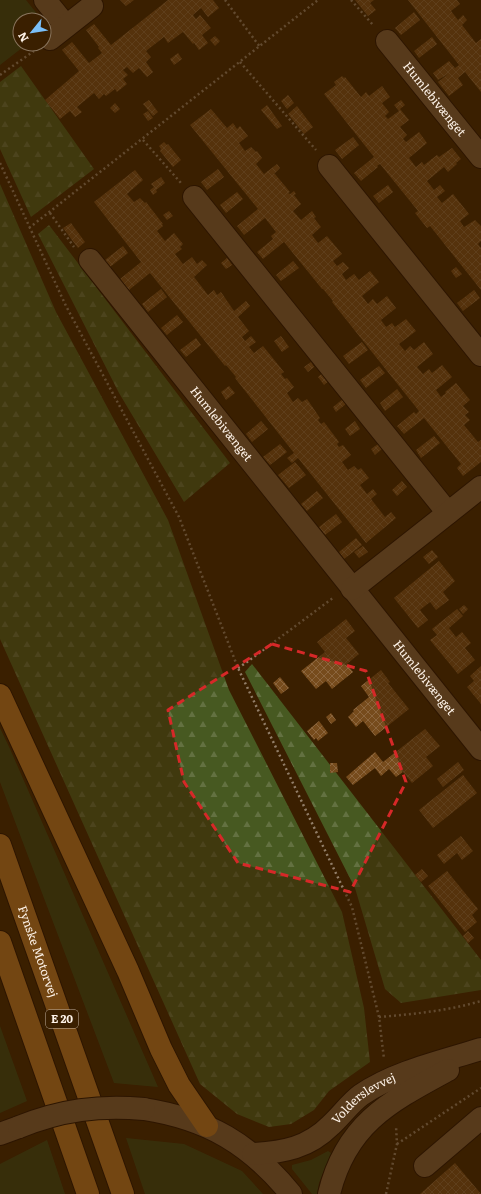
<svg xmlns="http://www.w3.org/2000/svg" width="481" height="1194" font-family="Literata,serif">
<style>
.grass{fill:#344218}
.forest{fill:url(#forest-firs)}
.building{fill:url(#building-cross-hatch)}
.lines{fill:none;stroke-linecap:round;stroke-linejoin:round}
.minor-casing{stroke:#1d0a00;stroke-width:24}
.highway-casing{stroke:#1d0a00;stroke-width:24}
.path{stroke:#927e68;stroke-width:2.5;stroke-dasharray:2 3;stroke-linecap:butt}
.minor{stroke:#7a5b3d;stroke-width:22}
.highway{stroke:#b87528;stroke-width:22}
.minor-bridge-casing{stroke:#1d0a00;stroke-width:24;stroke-linecap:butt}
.minor-bridge{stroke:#7a5b3d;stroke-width:22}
.marked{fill:none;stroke:#d62828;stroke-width:3;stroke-dasharray:8 5;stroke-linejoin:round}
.labels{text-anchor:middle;stroke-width:3;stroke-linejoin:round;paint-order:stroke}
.shield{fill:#3a1f00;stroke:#c3b3a2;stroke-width:1}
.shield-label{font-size:11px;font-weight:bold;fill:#fef3e8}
.street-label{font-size:12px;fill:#fef3e8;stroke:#3a1f00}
</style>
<defs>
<pattern id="forest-firs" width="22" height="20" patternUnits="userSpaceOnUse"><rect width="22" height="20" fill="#475921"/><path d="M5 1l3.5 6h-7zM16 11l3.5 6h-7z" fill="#637141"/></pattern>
<pattern id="building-cross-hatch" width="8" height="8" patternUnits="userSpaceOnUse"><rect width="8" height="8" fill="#764b1c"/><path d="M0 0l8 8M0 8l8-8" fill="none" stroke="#8b653d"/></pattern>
</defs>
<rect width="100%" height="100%" fill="#3a1f00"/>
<!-- grass -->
<path class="grass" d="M0 0H26L42 20H20V44H27L0 65Z
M0 728 10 749 158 1087 114 1083 0 782Z
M0 1026 27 1101 0 1113Z
M126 1138 184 1144 242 1171 263 1194H145Z
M47 1140 65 1194H0V1164Z
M328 1151 331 1153 319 1183 317 1194H312L292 1169V1165L311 1160Z"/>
<!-- forest -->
<path class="forest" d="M21 66 94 169 31 217 0 149V82Z
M0 184 56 312 168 520 229 690 342 912 364 1008 370 1062 329 1091 314 1110 291 1124 269 1127 237 1114 200 1084 0 639Z
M49 225 230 463 184 502 119 393 38 234Z
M252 664 481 960V990L401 1003 385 989 355 888 245 672Z"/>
<!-- building -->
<path class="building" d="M120 0H134L126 6Z
M168 0H213L219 8 208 17 201 8 193 15 196 19 200 15 211 28 202 35 208 43 199 50 194 43 193 44 183 32 168 43 164 37 146 51 151 57 146 62 153 72 147 77 139 68 133 73 127 67 123 70 128 75 123 79 127 84 117 92 115 89 106 96 104 94 99 99 94 93 77 107 82 112 75 117 70 111 60 119 45 100 79 71 62 50 72 42 89 63 102 53 98 48 99 47 86 30 94 24 111 45Z
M355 0H374L370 3 376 10 368 16Z
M408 0H457L460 4 451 11 458 20 463 15 467 20 462 25 476 43 481 39V92L465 72 458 78 463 85 449 96 438 82 448 74 438 80 433 73 449 61 455 68 459 65Z
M414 12 420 20 401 35 395 28Z
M215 36 220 41 215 46 210 40Z
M432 37 437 44 419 58 414 51Z
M178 53 182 59 174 65 170 59Z
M342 76 344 78 345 77 361 97 366 92 369 96 382 86 390 97 382 103 389 112 385 116 388 119 399 111 394 105 401 100 405 105 400 109 409 120 400 127 407 135 403 139 406 142 419 132 427 143 409 158 416 167 422 162 424 165 437 155 439 157 452 148 461 159 456 163 457 164 448 172 444 167 427 181 434 190 440 185 445 191 437 197 442 203 453 194 469 214 460 221 464 227 475 220 481 226V241L478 244 481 248V290L430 226 427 228 415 213 418 211 380 164 377 166 378 167 361 181 354 173 374 157 324 94 336 85 334 82Z
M288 95 294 103 287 109 281 101Z
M149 100 158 112 153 116 143 104Z
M115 103 120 109 115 113 110 108Z
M267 105 282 126 277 129 261 110Z
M297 106 313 127 304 134 288 114Z
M211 109 227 128 233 123 237 129 240 126 248 136 239 143 245 151 251 147 256 152 257 151 262 158 256 164 264 174 277 164 280 168 274 174H275L290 192 288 193 290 194 294 191 296 194 294 195 301 204 293 211 301 220 312 211 316 217 314 218 321 227 312 235 318 243 327 236 342 254 333 261 337 266 343 262 349 268 342 274 346 280 354 274 359 280 370 271 379 282 362 296 368 304 373 299 377 304 387 296 396 308 381 320 386 327 392 323 395 327 406 319 416 331 399 344 405 351 410 346 414 350 424 342 433 354 417 367 423 374 429 369 432 373 442 365 452 377 436 390 441 397 446 393 445 392 456 383 470 400 463 406 469 412 465 415 470 420 464 425 478 442 481 440V462L463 476 457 468 461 464 424 418 404 434 397 426 414 412 416 414 419 411 332 302 333 301 323 289H322L284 242 263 259 257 252 273 239 271 236 276 232 265 218 244 235 237 226 258 209 190 125Z
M148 111 153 118 148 121 143 114Z
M353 137 359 145 342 159 335 150Z
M164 142 167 145 168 144 181 160 173 167 160 151 161 149 159 146Z
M218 169 224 177 207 190 201 182Z
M135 170 143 180 127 194 134 202 140 198 145 203 146 202 163 224H162L163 226 157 231 165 241 174 233 183 244 180 247 182 249 175 254 183 264 192 257 197 264 202 260 207 265 194 277 208 295 214 290 217 295 221 292 234 311 246 301 250 306 238 317 249 331 242 337 245 341 251 336 256 342 249 347 254 353 263 346 284 372 281 374 285 379 287 378 294 387 287 393 293 402 298 398 302 402 307 399 320 418 318 420 321 424 324 422 339 442 337 444 339 447 343 445 351 455 342 462 348 470 354 466 358 470 361 468 369 478 360 485 367 494 373 489 377 494 371 499 385 517 391 512 396 518 366 543 298 458 292 463 287 458 294 453 235 378 236 377 226 365 225 366 150 273 129 290 120 279 141 262 94 202Z
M161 177 165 183 156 190 157 192 153 195 150 190 154 187 151 184Z
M388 185 393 192 379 203 373 196Z
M237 192 243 199 226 213 220 205Z
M169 211 173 216 167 220 163 215Z
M71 223 85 242 78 248 63 228Z
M123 246 128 253 110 267 105 260Z
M227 258 232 265 226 269 221 263Z
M293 261 299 268 281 281 276 275Z
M456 267 462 274 456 278 451 271Z
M161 289 167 297 148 312 142 304Z
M474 290 480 298 463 311 457 303Z
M177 315 183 322 167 335 161 328Z
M281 336 289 347 282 352 274 341Z
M196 338 201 345 186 357 180 350Z
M362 342 368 350 349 364 343 356Z
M311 362 314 367 308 372 304 367Z
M379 366 385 373 366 388 360 380Z
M324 372 330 380 324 385 318 377Z
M229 386 235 393 226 400 221 392Z
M397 389 403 397 385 411 380 403Z
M343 399 346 404 336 412 333 407Z
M261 421 268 429 252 442 246 434Z
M355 421 360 429 350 436 345 429Z
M434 436 440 443 421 458 416 450Z
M280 444 287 452 270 465 263 457Z
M378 444 382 449 375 455 371 449Z
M295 462 306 475 289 488 278 475Z
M402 481 407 487 397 496 392 490Z
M317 491 323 498 307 511 301 504Z
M336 514 342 522 325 535 319 527Z
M356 538 362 545 344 559 339 552Z
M363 546 368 552 359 558 354 552Z
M432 550 438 557 429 564 423 557Z
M439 561 455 581 443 592 449 600 436 610 430 602 420 610 428 620 418 628 394 598Z
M464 605 468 609 463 614 459 609Z
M457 609 463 616 449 628 456 637 462 632 471 643 465 648 475 660 458 674 430 640 437 635 432 629Z
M346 619 355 631 346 638 359 654 347 664 353 672 332 689 326 681 316 689 301 671 325 652 317 642Z
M481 666V704L467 687 474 681 470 676Z
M381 670 390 682 388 683 409 709 375 736 363 721 356 727 348 717 354 711 353 710 369 697 361 686Z
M280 677 289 688 281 694 273 683Z
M331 713 336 720 331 724 326 717Z
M319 721 328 733 318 741 316 738 314 740 307 731Z
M425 729 440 746 426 757 433 766 412 783 403 772 396 777 389 769 381 776 375 768 353 785 346 777 375 752 383 762Z
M458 762 464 770 443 787 437 779Z
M330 763H337L338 772 330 773Z
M463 775 477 793 433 828 419 810Z
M461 836 473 851 462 860 457 853 444 864 437 855Z
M422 869 428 876 421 882 415 875Z
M447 871 478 909 472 915 477 922 465 932 428 886Z
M468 931 474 938 468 943 463 936Z
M455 1163 481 1194H420Z"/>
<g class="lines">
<!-- minor casing -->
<g class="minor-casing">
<g id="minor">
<path d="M45 0 66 26"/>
<path d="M50 39 92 6"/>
<path id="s1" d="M387 41 481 157"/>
<path d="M329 166 481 355"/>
<path d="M194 197 448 513"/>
<path id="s2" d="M90 260 481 749"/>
<path d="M352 589 481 487"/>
<path d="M144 1109C208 1119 250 1144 291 1194"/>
<path d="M0 1134 19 1127"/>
<path id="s3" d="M253 1154C284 1152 308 1148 331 1125 341 1116 350 1103 361 1095 394 1072 443 1061 481 1049"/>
<path d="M425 1166 481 1118"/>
<path d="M329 1194C346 1124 389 1102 448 1070"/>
</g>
</g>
<!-- highway casing -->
<g class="highway-casing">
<g id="highway">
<path d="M0 695 128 971 161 1049 179 1085 207 1126"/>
<path id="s4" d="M0 845 123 1194"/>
<path d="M0 942 88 1194"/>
</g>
</g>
<!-- path -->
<path class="path" d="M225 0 260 47
M351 0 373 25
M240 62 316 150
M0 75 34 51
M143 140 181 183
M0 163 66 306 179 517 238 668 352 907 379 1017 384 1059
M50 213 74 247
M29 228 318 0
M238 668 247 662 333 598
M379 1017C414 1014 447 1011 481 1001
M397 1144 481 1088
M386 1194 397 1144 396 1126"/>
<!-- minor -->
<use href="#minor" class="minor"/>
<!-- highway -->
<use href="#highway" class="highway"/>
<!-- minor-bridge casing -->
<g class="minor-bridge-casing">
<path id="minor-bridge" d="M19 1127C61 1110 99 1105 144 1109"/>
</g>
<!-- minor-bridge -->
<use href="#minor-bridge" class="minor-bridge"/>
</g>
<!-- marked area -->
<path d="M0 0H481V1194H0ZM272 644 366 671 406 782 350 892 238 863 184 782 168 710Z" fill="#3a1f00" fill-opacity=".55" fill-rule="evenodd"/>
<path class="marked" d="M272 644 366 671 406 782 350 892 238 863 184 782 168 710Z"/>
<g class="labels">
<!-- shield labels -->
<rect class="shield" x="46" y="1010" width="32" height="18" rx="3"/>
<g class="shield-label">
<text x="62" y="1023">E 20</text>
</g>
<!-- street labels -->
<g class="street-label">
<text dy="4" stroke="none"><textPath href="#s1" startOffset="75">Humlebivænget</textPath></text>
<text dy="4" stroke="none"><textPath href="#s2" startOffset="210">Humlebivænget</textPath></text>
<text dy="4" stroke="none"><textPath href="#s2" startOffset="535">Humlebivænget</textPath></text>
<text dy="4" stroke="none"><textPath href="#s4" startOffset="113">Fynske Motorvej</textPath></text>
<text dy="4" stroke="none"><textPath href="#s3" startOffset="128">Volderslevvej</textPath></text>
</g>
</g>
<!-- north arrow -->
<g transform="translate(32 32) rotate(240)"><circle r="19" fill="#3a1f00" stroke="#88745d"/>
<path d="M0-3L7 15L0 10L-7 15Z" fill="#7abff8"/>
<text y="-6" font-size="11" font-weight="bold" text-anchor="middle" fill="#fef3e8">N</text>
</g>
</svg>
